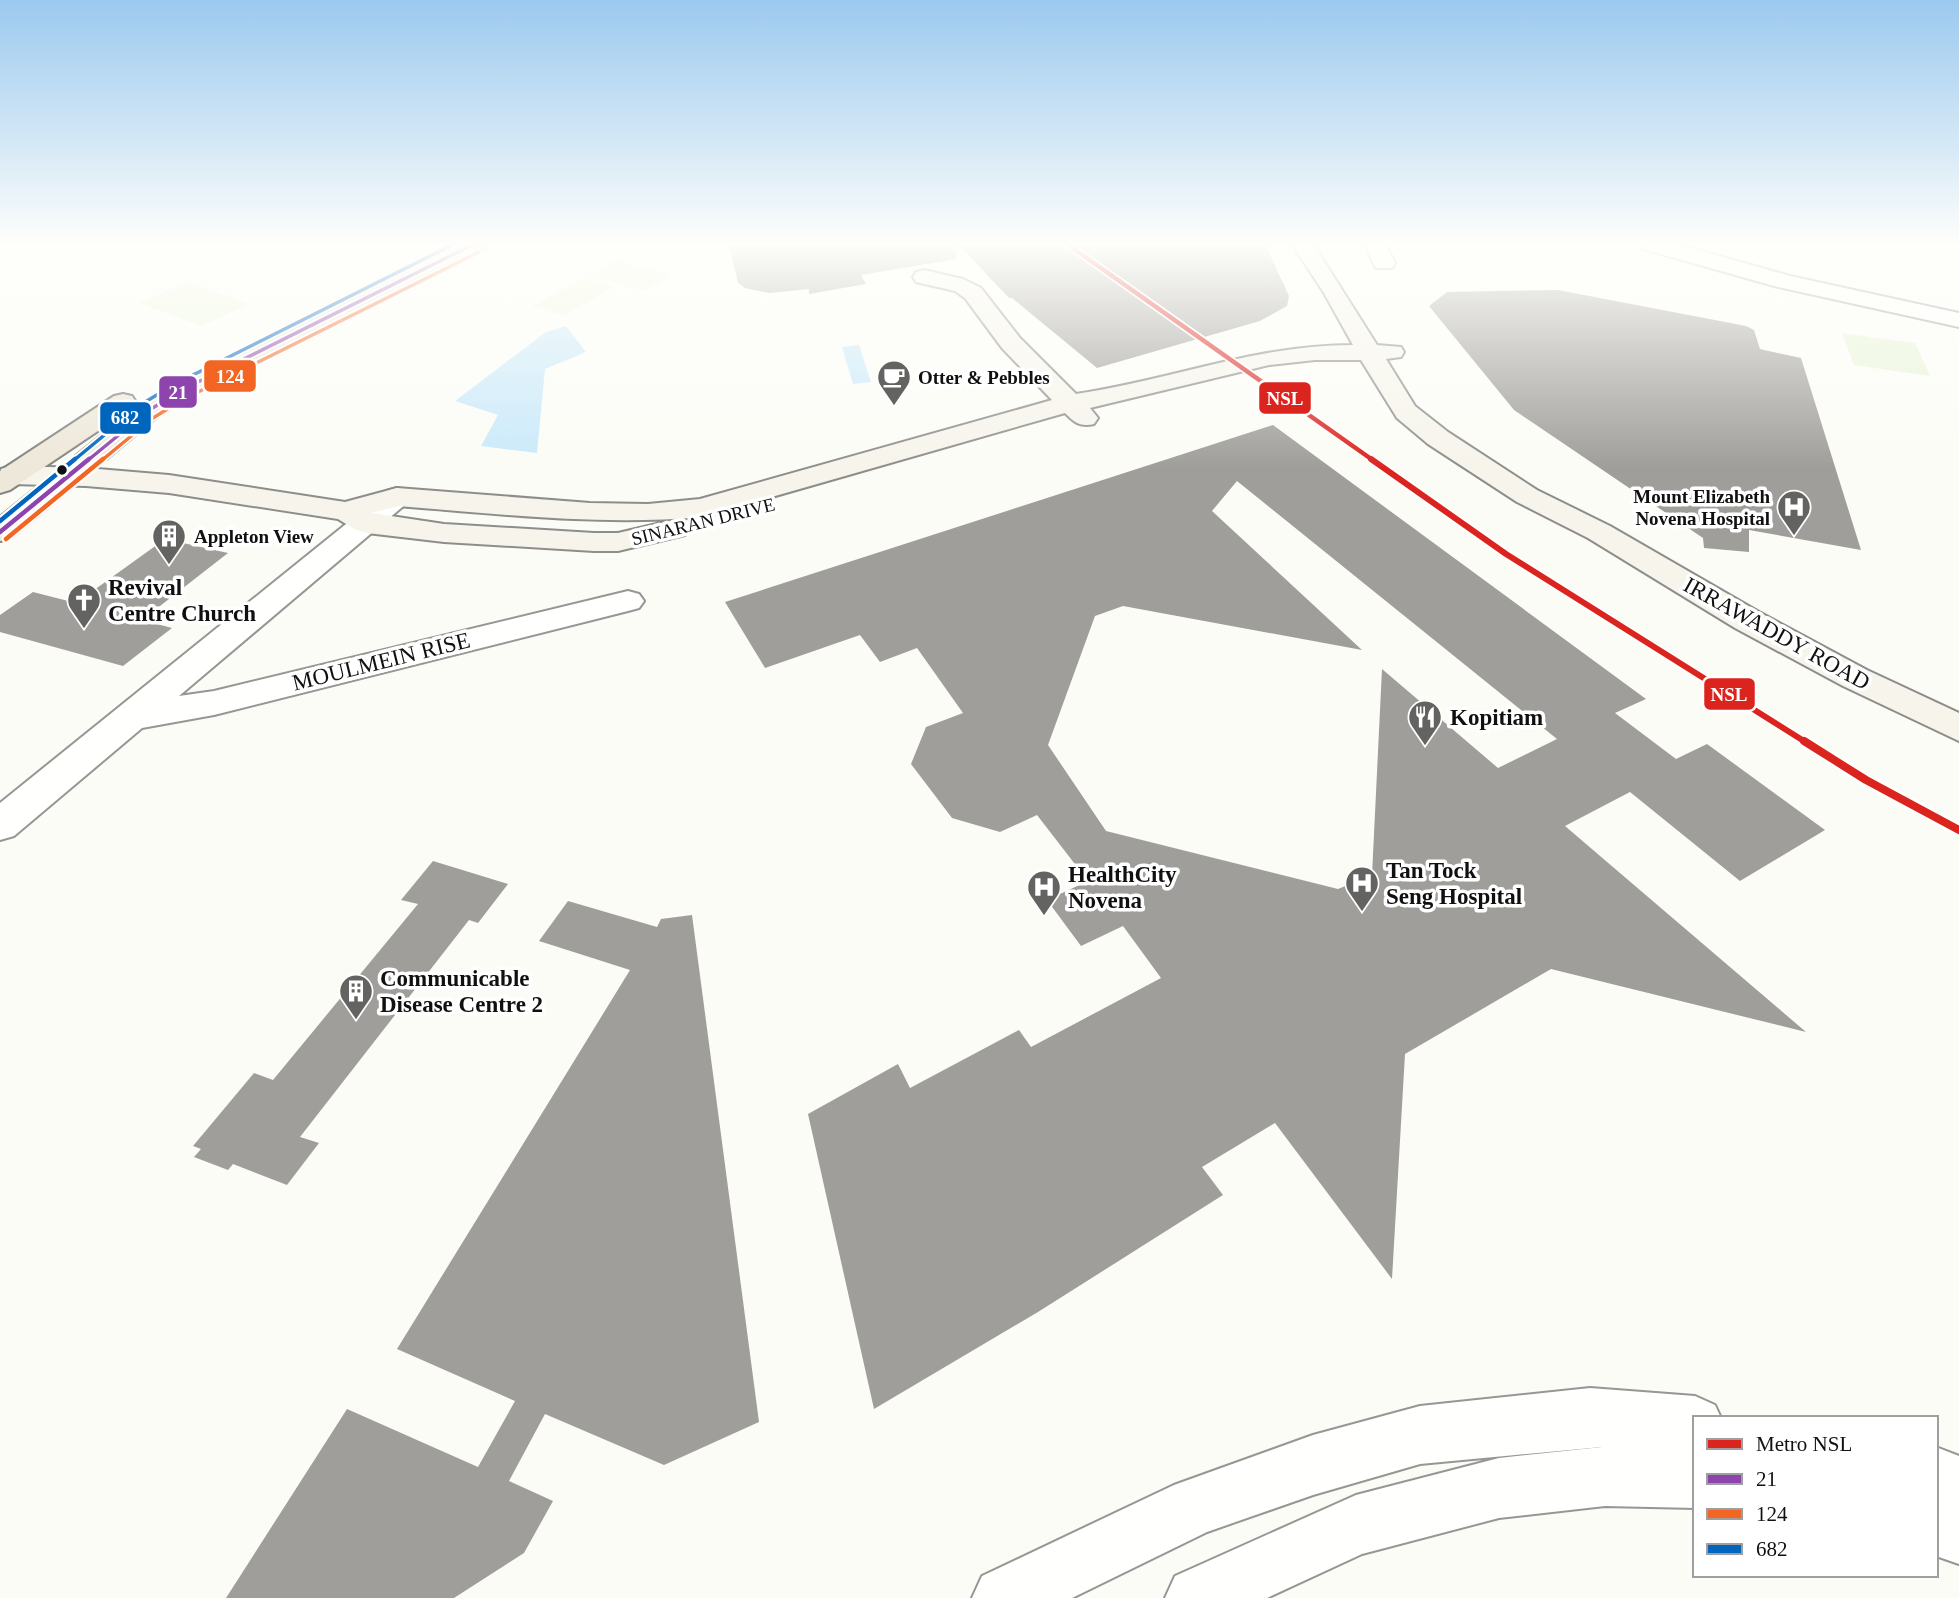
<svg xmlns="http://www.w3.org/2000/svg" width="1959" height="1598" font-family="Georgia,serif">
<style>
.green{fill:#e7f4d5}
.pitch{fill:#f0f8df}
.water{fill:#c9e9fa}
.building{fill:#a09e9b;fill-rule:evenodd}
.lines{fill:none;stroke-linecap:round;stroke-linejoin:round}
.street-casing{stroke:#969694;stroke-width:4}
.secondary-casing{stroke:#8d8d8b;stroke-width:4}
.primary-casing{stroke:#848481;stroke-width:4}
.street{fill:#fffffe;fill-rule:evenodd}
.secondary{fill:#f6f4eb;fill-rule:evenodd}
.primary{fill:#eee8da;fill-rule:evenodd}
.bus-1-far1-casing{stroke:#fff;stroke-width:7}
.bus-1-casing{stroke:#fff;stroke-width:9}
.bus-2-far1-casing{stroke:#fff;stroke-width:7}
.bus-2-casing{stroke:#fff;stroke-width:9}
.bus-3-far1-casing{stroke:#fff;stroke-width:7}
.bus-3-casing{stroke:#fff;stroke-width:9}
.bus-1-far1{stroke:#8e44ad;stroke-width:3.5}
.bus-1{stroke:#8e44ad;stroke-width:4.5}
.bus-2-far1{stroke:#f26522;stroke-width:3.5}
.bus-2{stroke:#f26522;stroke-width:4.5}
.bus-3-far1{stroke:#0065bd;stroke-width:3.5}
.bus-3{stroke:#0065bd;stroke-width:4.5}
.metro-1-far2-casing{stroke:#fff;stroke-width:8}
.metro-1-far1-casing{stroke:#fff;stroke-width:10}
.metro-1-casing{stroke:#fff;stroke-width:13}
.metro-1-far2{stroke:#dc241f;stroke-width:4.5}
.metro-1-far1{stroke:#dc241f;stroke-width:6}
.metro-1{stroke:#dc241f;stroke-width:8}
.bus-dot{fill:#101010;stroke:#fff;stroke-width:2.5}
.labels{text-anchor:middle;stroke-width:7;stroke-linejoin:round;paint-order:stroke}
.far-poi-label{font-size:19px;font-weight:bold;fill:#101010;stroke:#fff;text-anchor:start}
.far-street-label{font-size:19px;fill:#101010;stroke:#fff}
.poi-label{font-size:23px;font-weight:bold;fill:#101010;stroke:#fff;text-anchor:start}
.street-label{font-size:23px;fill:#101010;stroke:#fff}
.line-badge{stroke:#fff;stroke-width:2.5}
.badge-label{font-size:19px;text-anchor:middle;font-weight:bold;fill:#fff}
</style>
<rect width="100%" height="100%" fill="#fcfcf7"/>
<!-- green -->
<path class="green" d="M1842 333 1915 343 1930 376 1854 365Z"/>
<!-- pitch -->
<path class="pitch" d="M615 260 671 275 644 291 588 276Z
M583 278 614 286 564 316 532 306Z
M188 282 250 304 202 326 139 303Z"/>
<!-- water -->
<path class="water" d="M566 326 586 352 545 369 537 453 481 446 498 415 455 401 546 332Z
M859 345 871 382 853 384 842 347Z"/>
<!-- building -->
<path class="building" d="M729 244H955L956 259 861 275 866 284 809 294V289L769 293 745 288 738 283Z
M958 244H1265L1289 296 1287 306 1260 321 1097 368 1012 298H1009Z
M1558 290 1746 326 1754 330 1760 349 1801 358 1861 550 1749 530V552L1704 548 1703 538 1514 410 1429 306 1447 292Z
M1273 425 1646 699 1615 713 1676 759 1707 744 1825 830 1740 881 1630 792 1565 826 1806 1032 1551 969 1405 1054 1392 1279 1275 1123 1202 1167 1223 1195 1038 1312 874 1409 808 1114 898 1064 910 1088 1019 1030 1031 1047 1161 978 1123 926 1081 946 1047 900 1088 881 1037 815 1000 832 952 818 911 764 926 727 963 713 917 648 880 662 860 635 765 668 725 602ZM1237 481 1557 739 1498 768 1382 669 1372 875 1338 889 1106 831 1048 745 1095 616 1123 606 1362 650 1212 511Z
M165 539 228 553 142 620 172 628 123 666 0 632V615L33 592 76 603Z
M433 861 508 884 478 923 469 920 300 1137 319 1143 287 1185 233 1164 228 1170 194 1157 201 1149 193 1146 254 1073 273 1080 418 904 401 900Z
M568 901 657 927 661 919 692 915 759 1422 664 1465 545 1414 509 1481 553 1501 524 1553 454 1598H226L347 1409 478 1467 515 1401 397 1349 630 970 539 941Z"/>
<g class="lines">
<!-- street casing -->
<g class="street-casing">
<path id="street" d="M1364 244H1385L1395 263 1392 268H1376Z
M1641 244H1677L1790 276 1959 313V327L1778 287 1643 249Z
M397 488 407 491 412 497 407 503 179 696 214 691 628 591 639 594 644 601 639 608 628 611 214 715 142 728 14 836 0 840V803L387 491Z
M1590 1388 1695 1396 1715 1405 1721 1418H1695V1508L1605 1506 1499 1518 1362 1554 1267 1598H1165L1175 1576 1356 1495 1499 1458 1602 1447 1420 1464 1313 1495 1207 1532 1072 1598H972L982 1576 1174 1485 1313 1435 1420 1406Z
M1936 1447 1959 1456V1564L1936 1556Z"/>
</g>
<!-- secondary casing -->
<g class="secondary-casing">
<path id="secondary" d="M1292 244H1313L1377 345 1401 347 1404 352 1401 357 1386 359 1415 406 1448 432 1537 490 1610 526 1759 612 1867 670 1959 713V741L1843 686 1735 628 1588 538 1517 502 1428 444 1397 418 1361 360H1315L1269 365 1090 408 1098 418 1094 424C1080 427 1075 423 1065 413L702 517C600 526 499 514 398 506L371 513 444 524 594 533H618L674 520 685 523 689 529 685 535 618 551H594L444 542 367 533 356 530 338 519 169 493 86 486 11 484 0 480 1 469 11 466 86 468 169 475 345 502 397 488 590 503 648 504 700 499 1052 400 1002 348 965 298 955 291 916 282 913 277 916 272 924 270 963 279 981 288 1020 338 1076 394C1172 380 1254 345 1353 345L1324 293Z"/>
</g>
<!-- primary casing -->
<g class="primary-casing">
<path id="primary" d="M457 244H485L483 249 187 398 157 417 11 538 0 541V517L139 405 169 386Z
M123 394 132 396 136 402 132 408 10 490 0 493V471L114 396Z"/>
</g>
<!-- street -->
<use href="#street" class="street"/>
<!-- secondary -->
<use href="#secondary" class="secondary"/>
<!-- primary -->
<use href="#primary" class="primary"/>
<!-- bus-1-far1 casing -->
<g class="bus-1-far1-casing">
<path id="bus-1-far1" d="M87 461 148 411 178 392 474 244"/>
</g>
<!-- bus-1 casing -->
<g class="bus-1-casing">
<path id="bus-1" d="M0 532 89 459"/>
</g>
<!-- bus-2-far1 casing -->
<g class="bus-2-far1-casing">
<path id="bus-2-far1" d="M101 461 153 418 182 400 479 252"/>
</g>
<!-- bus-2 casing -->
<g class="bus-2-casing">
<path id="bus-2" d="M6 539 103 459"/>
</g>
<!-- bus-3-far1 casing -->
<g class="bus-3-far1-casing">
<path id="bus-3-far1" d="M73 461 142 404 173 385 454 244"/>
</g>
<!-- bus-3 casing -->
<g class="bus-3-casing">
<path id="bus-3" d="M0 521 75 459"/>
</g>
<!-- bus-1-far1 -->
<use href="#bus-1-far1" class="bus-1-far1"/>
<!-- bus-1 -->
<use href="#bus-1" class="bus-1"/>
<!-- bus-2-far1 -->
<use href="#bus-2-far1" class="bus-2-far1"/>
<!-- bus-2 -->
<use href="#bus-2" class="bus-2"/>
<!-- bus-3-far1 -->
<use href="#bus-3-far1" class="bus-3-far1"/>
<!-- bus-3 -->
<use href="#bus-3" class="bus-3"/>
<!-- metro-1-far2 casing -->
<g class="metro-1-far2-casing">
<path id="metro-1-far2" d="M1067 244 1374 461"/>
</g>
<!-- metro-1-far1 casing -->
<g class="metro-1-far1-casing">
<path id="metro-1-far1" d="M1371 459 1506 554 1807 743"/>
</g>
<!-- metro-1 casing -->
<g class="metro-1-casing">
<path id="metro-1" d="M1804 741 1866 780 1959 830"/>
</g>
<!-- metro-1-far2 -->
<use href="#metro-1-far2" class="metro-1-far2"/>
<!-- metro-1-far1 -->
<use href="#metro-1-far1" class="metro-1-far1"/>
<!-- metro-1 -->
<use href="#metro-1" class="metro-1"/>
</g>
<!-- sky -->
<linearGradient id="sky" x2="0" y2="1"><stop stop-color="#9bc9ef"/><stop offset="0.52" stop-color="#fefefb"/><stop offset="1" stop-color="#fefefb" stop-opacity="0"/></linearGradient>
<rect width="1959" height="468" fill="url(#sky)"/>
<!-- icons -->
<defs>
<g id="cafe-pin" transform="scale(1.75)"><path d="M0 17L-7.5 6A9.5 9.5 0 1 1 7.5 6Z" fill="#636361" stroke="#fff"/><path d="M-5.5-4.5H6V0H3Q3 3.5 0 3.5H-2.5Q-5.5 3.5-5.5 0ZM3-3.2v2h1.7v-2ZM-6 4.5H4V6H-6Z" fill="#fff"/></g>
<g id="hospital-pin" transform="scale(1.75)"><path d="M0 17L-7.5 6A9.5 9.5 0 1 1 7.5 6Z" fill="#636361" stroke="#fff"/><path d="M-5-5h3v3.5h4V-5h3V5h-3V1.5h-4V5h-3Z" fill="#fff"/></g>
<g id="building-pin" transform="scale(1.75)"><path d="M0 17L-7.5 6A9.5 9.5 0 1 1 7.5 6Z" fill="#636361" stroke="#fff"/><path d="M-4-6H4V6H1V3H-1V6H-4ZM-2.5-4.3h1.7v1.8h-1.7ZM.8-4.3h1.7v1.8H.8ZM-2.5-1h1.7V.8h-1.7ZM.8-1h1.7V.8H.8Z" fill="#fff"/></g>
<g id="church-pin" transform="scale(1.75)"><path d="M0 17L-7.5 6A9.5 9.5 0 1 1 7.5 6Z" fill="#636361" stroke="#fff"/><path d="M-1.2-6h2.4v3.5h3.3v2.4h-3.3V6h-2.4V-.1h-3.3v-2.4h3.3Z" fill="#fff"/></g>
<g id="restaurant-pin" transform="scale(1.75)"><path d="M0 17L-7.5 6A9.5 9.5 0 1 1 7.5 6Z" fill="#636361" stroke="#fff"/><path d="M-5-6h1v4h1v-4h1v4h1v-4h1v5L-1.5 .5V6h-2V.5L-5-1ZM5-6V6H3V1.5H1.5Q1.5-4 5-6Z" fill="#fff"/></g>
</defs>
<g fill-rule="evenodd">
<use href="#cafe-pin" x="894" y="377"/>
<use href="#hospital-pin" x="1794" y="507"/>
<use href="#building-pin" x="169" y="536"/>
<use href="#church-pin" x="84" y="600"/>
<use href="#restaurant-pin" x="1425" y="717"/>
<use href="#hospital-pin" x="1362" y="883"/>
<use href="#hospital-pin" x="1044" y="887"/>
<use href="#building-pin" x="356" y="991"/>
</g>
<!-- markers -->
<circle class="bus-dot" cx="62" cy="470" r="6"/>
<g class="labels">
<!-- far-poi labels -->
<g class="far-poi-label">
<text x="918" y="384">Otter &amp; Pebbles</text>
<text x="1770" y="503" text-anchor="end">Mount Elizabeth<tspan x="1770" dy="22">Novena Hospital</tspan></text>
<text x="194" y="543">Appleton View</text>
</g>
<!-- far-street labels -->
<g class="far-street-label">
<text transform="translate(703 521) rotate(-14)" y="7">SINARAN DRIVE</text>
</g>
<!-- poi labels -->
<g class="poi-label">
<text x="108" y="595">Revival<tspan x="108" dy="26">Centre Church</tspan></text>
<text x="1450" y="725">Kopitiam</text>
<text x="1386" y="878">Tan Tock<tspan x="1386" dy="26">Seng Hospital</tspan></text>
<text x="1068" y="882">HealthCity<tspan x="1068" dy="26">Novena</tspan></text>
<text x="380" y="986">Communicable<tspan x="380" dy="26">Disease Centre 2</tspan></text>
</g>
<!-- street labels -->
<g class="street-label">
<text transform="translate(1777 633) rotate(29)" y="8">IRRAWADDY ROAD</text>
<text transform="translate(381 661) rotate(-14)" y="8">MOULMEIN RISE</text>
</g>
</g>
<g class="line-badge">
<rect x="203" y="359" width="54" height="34" rx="7" fill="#f26522"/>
<rect x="158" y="375" width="40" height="34" rx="7" fill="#8e44ad"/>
<rect x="1258" y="381" width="54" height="34" rx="7" fill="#dc241f"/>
<rect x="99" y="401" width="53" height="34" rx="7" fill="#0065bd"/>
<rect x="1703" y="677" width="53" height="34" rx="7" fill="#dc241f"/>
</g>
<g class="badge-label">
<text x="230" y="383">124</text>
<text x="178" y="399">21</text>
<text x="1285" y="405">NSL</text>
<text x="125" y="424">682</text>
<text x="1729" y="701">NSL</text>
</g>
<!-- legend -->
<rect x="1693" y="1416" width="245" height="161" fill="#ffffff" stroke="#9f9f9f" stroke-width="2"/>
<rect x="1707" y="1439" width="35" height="10" fill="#dc241f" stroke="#9f9f9f" stroke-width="2"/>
<text x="1756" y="1451" font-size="21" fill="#101010">Metro NSL</text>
<rect x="1707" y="1474" width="35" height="10" fill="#8e44ad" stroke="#9f9f9f" stroke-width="2"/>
<text x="1756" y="1486" font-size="21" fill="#101010">21</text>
<rect x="1707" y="1509" width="35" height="10" fill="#f26522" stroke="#9f9f9f" stroke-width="2"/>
<text x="1756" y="1521" font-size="21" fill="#101010">124</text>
<rect x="1707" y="1544" width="35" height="10" fill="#0065bd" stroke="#9f9f9f" stroke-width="2"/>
<text x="1756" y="1556" font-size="21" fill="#101010">682</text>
</svg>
